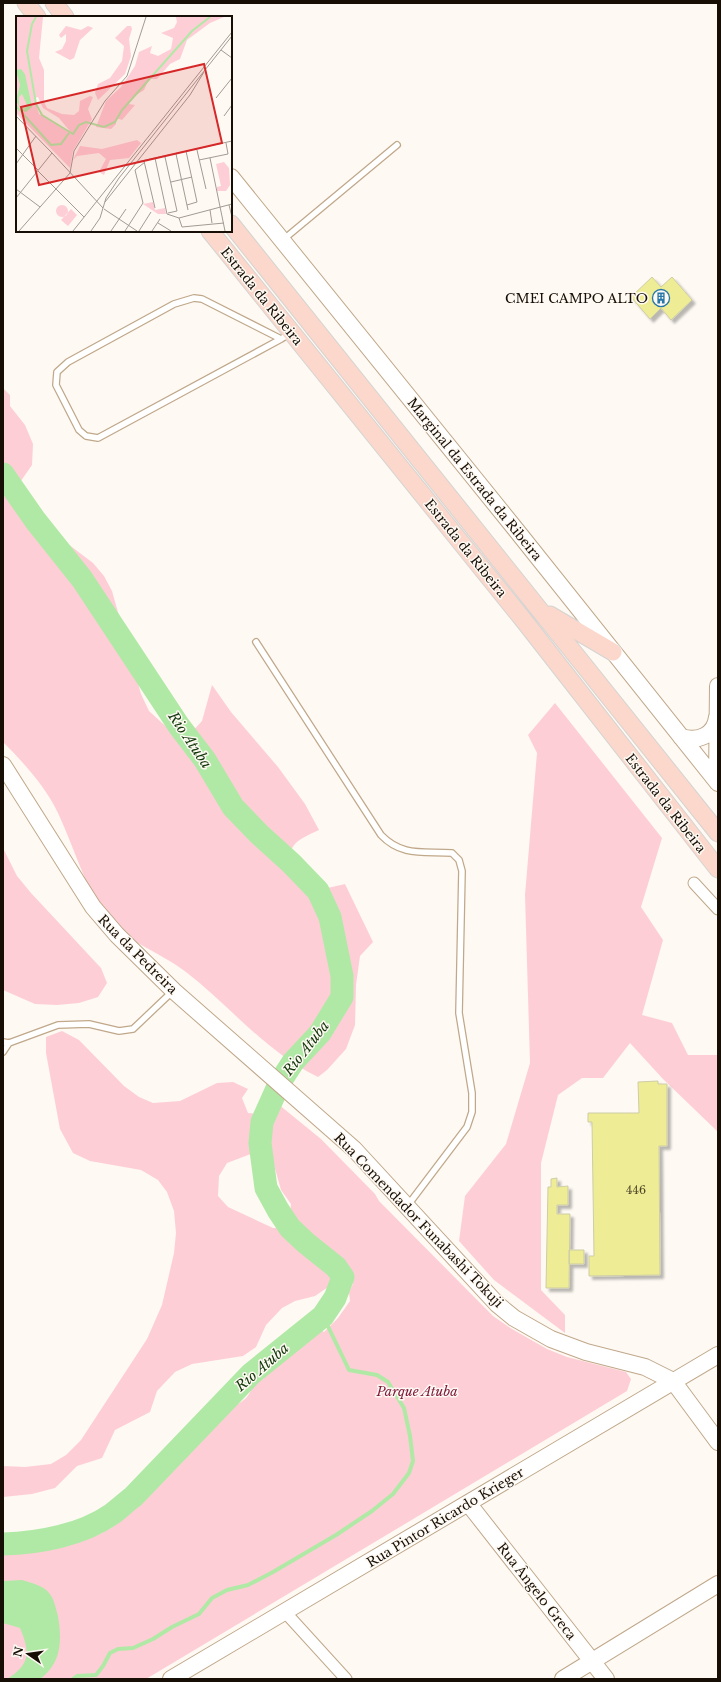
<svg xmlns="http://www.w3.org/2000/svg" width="721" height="1682" font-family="'Libre Baskerville',serif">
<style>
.green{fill:#feced6;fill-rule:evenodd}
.water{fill:#b0e9a5}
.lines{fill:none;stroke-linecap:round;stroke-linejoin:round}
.stream{stroke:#b0e9a5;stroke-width:4}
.river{stroke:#b0e9a5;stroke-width:23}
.building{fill:#eeec94;stroke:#cdcda7;filter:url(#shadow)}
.lane-casing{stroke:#c0a88a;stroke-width:8}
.street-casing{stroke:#c0a88a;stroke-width:13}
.secondary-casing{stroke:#c0a88a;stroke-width:18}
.primary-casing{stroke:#d5d4d2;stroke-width:19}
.lane{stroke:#fff;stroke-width:5.5}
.street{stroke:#fff;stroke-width:11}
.secondary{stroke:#fff;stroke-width:16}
.primary{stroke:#fbd8cb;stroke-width:17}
.labels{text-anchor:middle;stroke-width:3;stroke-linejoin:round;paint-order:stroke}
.number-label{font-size:11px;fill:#4d4629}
.street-label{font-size:13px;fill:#170f05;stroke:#fef9f3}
.poi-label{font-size:13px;fill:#170f05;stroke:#fef9f3;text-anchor:end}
.park-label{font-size:13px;font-style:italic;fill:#7e163a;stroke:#fef9f3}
.water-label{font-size:14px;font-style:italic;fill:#12380a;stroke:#fef9f3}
.inset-river{fill:none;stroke:#b0e9a5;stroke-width:2}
.inset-road{fill:none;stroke:#a29b94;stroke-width:1}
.view{fill:#d62828;fill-opacity:0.15;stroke:#d62828;stroke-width:2}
.inset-edge{fill:none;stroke:#170f05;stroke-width:2}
</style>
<defs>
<filter id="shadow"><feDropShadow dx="3.5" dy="3.5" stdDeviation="1" flood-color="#0004"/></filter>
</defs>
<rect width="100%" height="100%" fill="#fef9f3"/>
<!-- green -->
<path class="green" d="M3 388 10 395V406L25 425 33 444 32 465 16 488V508L27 525 68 544 93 563 104 576 112 591 141 694 149 711 173 733 190 734 202 721 212 685 231 712 278 767 305 804 319 830C291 843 291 843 287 873 302 897 323 889 345 884L373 942 360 956 356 985 355 1025 346 1049 327 1070 318 1077C267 1053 230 1006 186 972 159 951 120 940 101 910 83 880 73 845 58 813 45 786 24 763 3 742Z
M555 703 662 838 641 907 663 940 642 1015 672 1023 688 1055H718V1132L663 1079 630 1043 603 1078H582L558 1095 541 1163V1290L565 1315V1333L494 1280 459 1241 465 1196 506 1144 530 1063 525 895 537 753 528 735Z
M3 848 17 876 31 893 101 968 107 983 98 997 79 1003 57 1005 35 1004 3 990Z
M62 1031 79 1040 124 1086 139 1097 153 1103 180 1101 217 1083 233 1082 248 1089 242 1098 248 1113 269 1115 272 1106 278 1104 321 1139 375 1194 379 1201 493 1316 512 1329 547 1349 567 1357 626 1372 631 1379 627 1391 146 1679H3V1550H20L21 1545C31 1543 47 1540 56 1547 84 1541 118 1533 133 1505L139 1504 218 1421 217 1415 225 1405 231 1407C246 1401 250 1396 254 1381L264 1379 261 1371 271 1363 277 1366 295 1349 306 1334 319 1329 324 1332 338 1318 350 1301 349 1292 353 1284 351 1280 347 1286 331 1285 315 1296 295 1301 282 1308 266 1325 256 1347 243 1356 192 1364 175 1372 157 1391 150 1412 115 1430 102 1458 77 1466 55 1488 32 1494 3 1497V1466L25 1467 51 1464 66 1455 81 1440 147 1339 162 1305 174 1253 176 1233 174 1211 167 1192 158 1180 141 1170 90 1161 73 1153 60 1129 46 1053V1037ZM269 1147 281 1190 291 1204 290 1215 294 1224 285 1228H273L228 1207 218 1196 219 1176 227 1163Z"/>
<!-- water -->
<path class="water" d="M22 1580C31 1583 43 1585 49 1593 54 1598 56 1609 58 1616 62 1640 62 1663 40 1679H7C31 1664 30 1652 20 1628L3 1623V1581Z"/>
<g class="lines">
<!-- stream -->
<path class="stream" d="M73 1679 77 1676 96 1675 103 1666 110 1653 118 1649 133 1648 153 1639 172 1627 199 1614 212 1598 227 1590 248 1585 273 1572 336 1535 372 1511 393 1494 409 1473 413 1461 410 1436 404 1408 388 1382 377 1375 349 1370 323 1316"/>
<!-- river -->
<path class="river" d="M3 474 35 520 82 579 179 726 205 760 233 807 259 834 291 863 318 891 330 917 342 976V997L320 1033 293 1062 280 1082 262 1122 260 1143 266 1188 278 1210 290 1228 306 1243 336 1267 343 1277 335 1298 323 1316 251 1374 133 1497C126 1502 119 1509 112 1514 82 1535 39 1543 3 1544"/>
</g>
<!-- building -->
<path class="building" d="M652 277 661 287 672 277 692 300 671 320 661 308 650 319 631 297Z
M658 1081V1084H667V1146H659L660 1275 589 1276V1256H594L592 1122H588V1113H639L638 1082Z
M557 1178V1187L568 1186V1205H557V1214H570L569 1288H546L548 1187H551V1179Z
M569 1250H584V1264H569Z"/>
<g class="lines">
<!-- lane casing -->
<g class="lane-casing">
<path id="lane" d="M284 239 397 145
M281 339 202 299 194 298 174 304 68 362 57 372 56 385 79 430 86 436 98 438 281 339 289 334
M256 642 381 835C402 857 424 851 452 853L459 860 462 871 459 1013 472 1093V1112L467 1127 408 1205
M3 1042 9 1043 58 1025 89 1024 119 1031 133 1029 173 991
M3 1052 9 1043"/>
</g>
<!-- street casing -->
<g class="street-casing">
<path id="street" d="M694 883 718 909
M285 1612 346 1679"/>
</g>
<!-- secondary casing -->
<g class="secondary-casing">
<path id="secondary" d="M231 177 517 531 718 783
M681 737C697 742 715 736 717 717
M3 765 93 907 117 935 174 991 354 1149 497 1304 514 1318 551 1339 586 1352 645 1367 673 1381 718 1442
M717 782 718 686
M468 1503 606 1679
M171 1679 718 1355
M563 1679 718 1584"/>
</g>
<!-- primary casing -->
<g class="primary-casing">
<path id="primary" d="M26 3 37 17
M54 3 65 17
M231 224 718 833
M210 231 525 622 718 869
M550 615 613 652"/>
</g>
<!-- lane -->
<use href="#lane" class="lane"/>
<!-- street -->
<use href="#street" class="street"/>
<!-- secondary -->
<use href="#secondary" class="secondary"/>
<!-- primary -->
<use href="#primary" class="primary"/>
</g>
<!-- icons -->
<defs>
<g id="building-ring" transform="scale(0.9)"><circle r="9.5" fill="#fef9f3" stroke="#2977a9" stroke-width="1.5"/><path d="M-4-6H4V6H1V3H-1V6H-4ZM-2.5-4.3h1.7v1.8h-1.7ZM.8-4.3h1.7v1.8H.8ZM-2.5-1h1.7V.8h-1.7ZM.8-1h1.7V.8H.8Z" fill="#2977a9"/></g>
</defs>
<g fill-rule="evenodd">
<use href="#building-ring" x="661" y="298"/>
</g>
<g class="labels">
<!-- number labels -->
<g class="number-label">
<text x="636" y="1194">446</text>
</g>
<!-- street labels -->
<g class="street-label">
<text transform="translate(262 296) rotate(51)" y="5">Estrada da Ribeira</text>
<text transform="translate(475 479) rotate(51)" y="5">Marginal da Estrada da Ribeira</text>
<text transform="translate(466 548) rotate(51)" y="5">Estrada da Ribeira</text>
<text transform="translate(666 803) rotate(52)" y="5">Estrada da Ribeira</text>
<text transform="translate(138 954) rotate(45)" y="5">Rua da Pedreira</text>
<text transform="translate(419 1220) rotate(46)" y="5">Rua Comendador Funabashi Tokuji</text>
<text transform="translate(445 1517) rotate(-31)" y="5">Rua Pintor Ricardo Krieger</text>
<text transform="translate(537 1591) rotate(52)" y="5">Rua Ângelo Greca</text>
</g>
<!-- poi labels -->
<g class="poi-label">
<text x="648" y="303">CMEI CAMPO ALTO</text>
</g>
<!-- park labels -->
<g class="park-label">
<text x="417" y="1396">Parque Atuba</text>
</g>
<!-- water labels -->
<g class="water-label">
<text transform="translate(190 740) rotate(56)" y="5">Rio Atuba</text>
<text transform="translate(306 1048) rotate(-52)" y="5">Rio Atuba</text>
<text transform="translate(262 1367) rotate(-41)" y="5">Rio Atuba</text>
</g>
</g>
<!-- overview -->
<g transform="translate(16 16)">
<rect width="216" height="216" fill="#fef9f3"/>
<path d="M0 1H27L23 42 28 54V86L31 92 46 98 58 99 63 95 64 85 74 80 77 81 72 93 76 103 57 135 54 152 0 97ZM22 81 27 92 43 102 57 119 23 98 18 82ZM160 1H208L194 7 171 24 164 43 154 48 141 63H133L128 74 114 83 113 88 119 89 106 104 100 102V108L95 113 80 111 90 85 105 71 119 50 123 36 136 30 134 37 142 40 155 33 157 22 145 17 158 12 161 6ZM50 10 65 14 72 10 77 12 64 24 58 42 54 44 39 36 46 33 50 25V18L45 22 43 19ZM111 10H115L116 13 113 23 115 40 109 58 82 84 79 77 82 68 94 62 106 45 108 30 99 22ZM121 124 125 127 113 142 94 144 88 159 83 156 90 143 83 137 61 140 57 144 64 130 86 133ZM208 146 213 152 214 169 210 175H201V171L205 170 200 148ZM137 186 139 194 149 192 150 198H142L127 188ZM40 195a6 6 0 1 1 12 0a6 6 0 1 1-12 0ZM55 193 61 199 52 210 45 204Z" fill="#feced6" fill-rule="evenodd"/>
<path d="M5 53 9 58 16 91 10 96 6 95 0 85 4 69 0 54ZM6 78 11 89 8 93 3 89V81Z" fill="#b0e9a5" fill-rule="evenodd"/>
<path class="inset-river" d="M20 1 16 8 11 35 20 88 26 99 57 118 63 109 70 106 88 111 99 106 106 94 176 15 194 1M0 90 35 129 45 128 53 117"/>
<path class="inset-road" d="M205 34 216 42M200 82 216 62M0 100 36 137M208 100 216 89M0 132 22 154M181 134 190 173M170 135 181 186 171 189M160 138 172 194M149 141 161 195 152 197M139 142 151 198M194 142 209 215M183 144 212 138 210 127M128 145 139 192M121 146 216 125M0 148 20 120M22 155 68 201M54 157 58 135 89 85 111 60 130 1M155 166 176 161M0 173 24 191M0 182 36 137 87 192M89 186 174 79 188 56M127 187 119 154 129 146M213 189 216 201M88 193 121 215M194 194 196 207M151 198 163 202 216 188M163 202 166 211 208 207M142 207 155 215M3 215 54 157M57 215 216 16M75 215 84 202 90 182 103 162 216 20M95 215 110 193M109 215 127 187M123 215 135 196M136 215 144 203"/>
<path class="view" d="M188 48 206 127 23 169 5 91Z"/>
<rect width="216" height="216" class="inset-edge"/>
</g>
<!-- border -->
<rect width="721" height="1682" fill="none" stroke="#170f05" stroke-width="8"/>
<!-- north arrow -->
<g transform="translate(28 1654) rotate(283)" stroke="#fef9f3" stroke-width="3" paint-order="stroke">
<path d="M0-3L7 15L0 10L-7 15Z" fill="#170f05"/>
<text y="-6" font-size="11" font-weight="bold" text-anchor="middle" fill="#170f05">N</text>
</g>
</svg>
